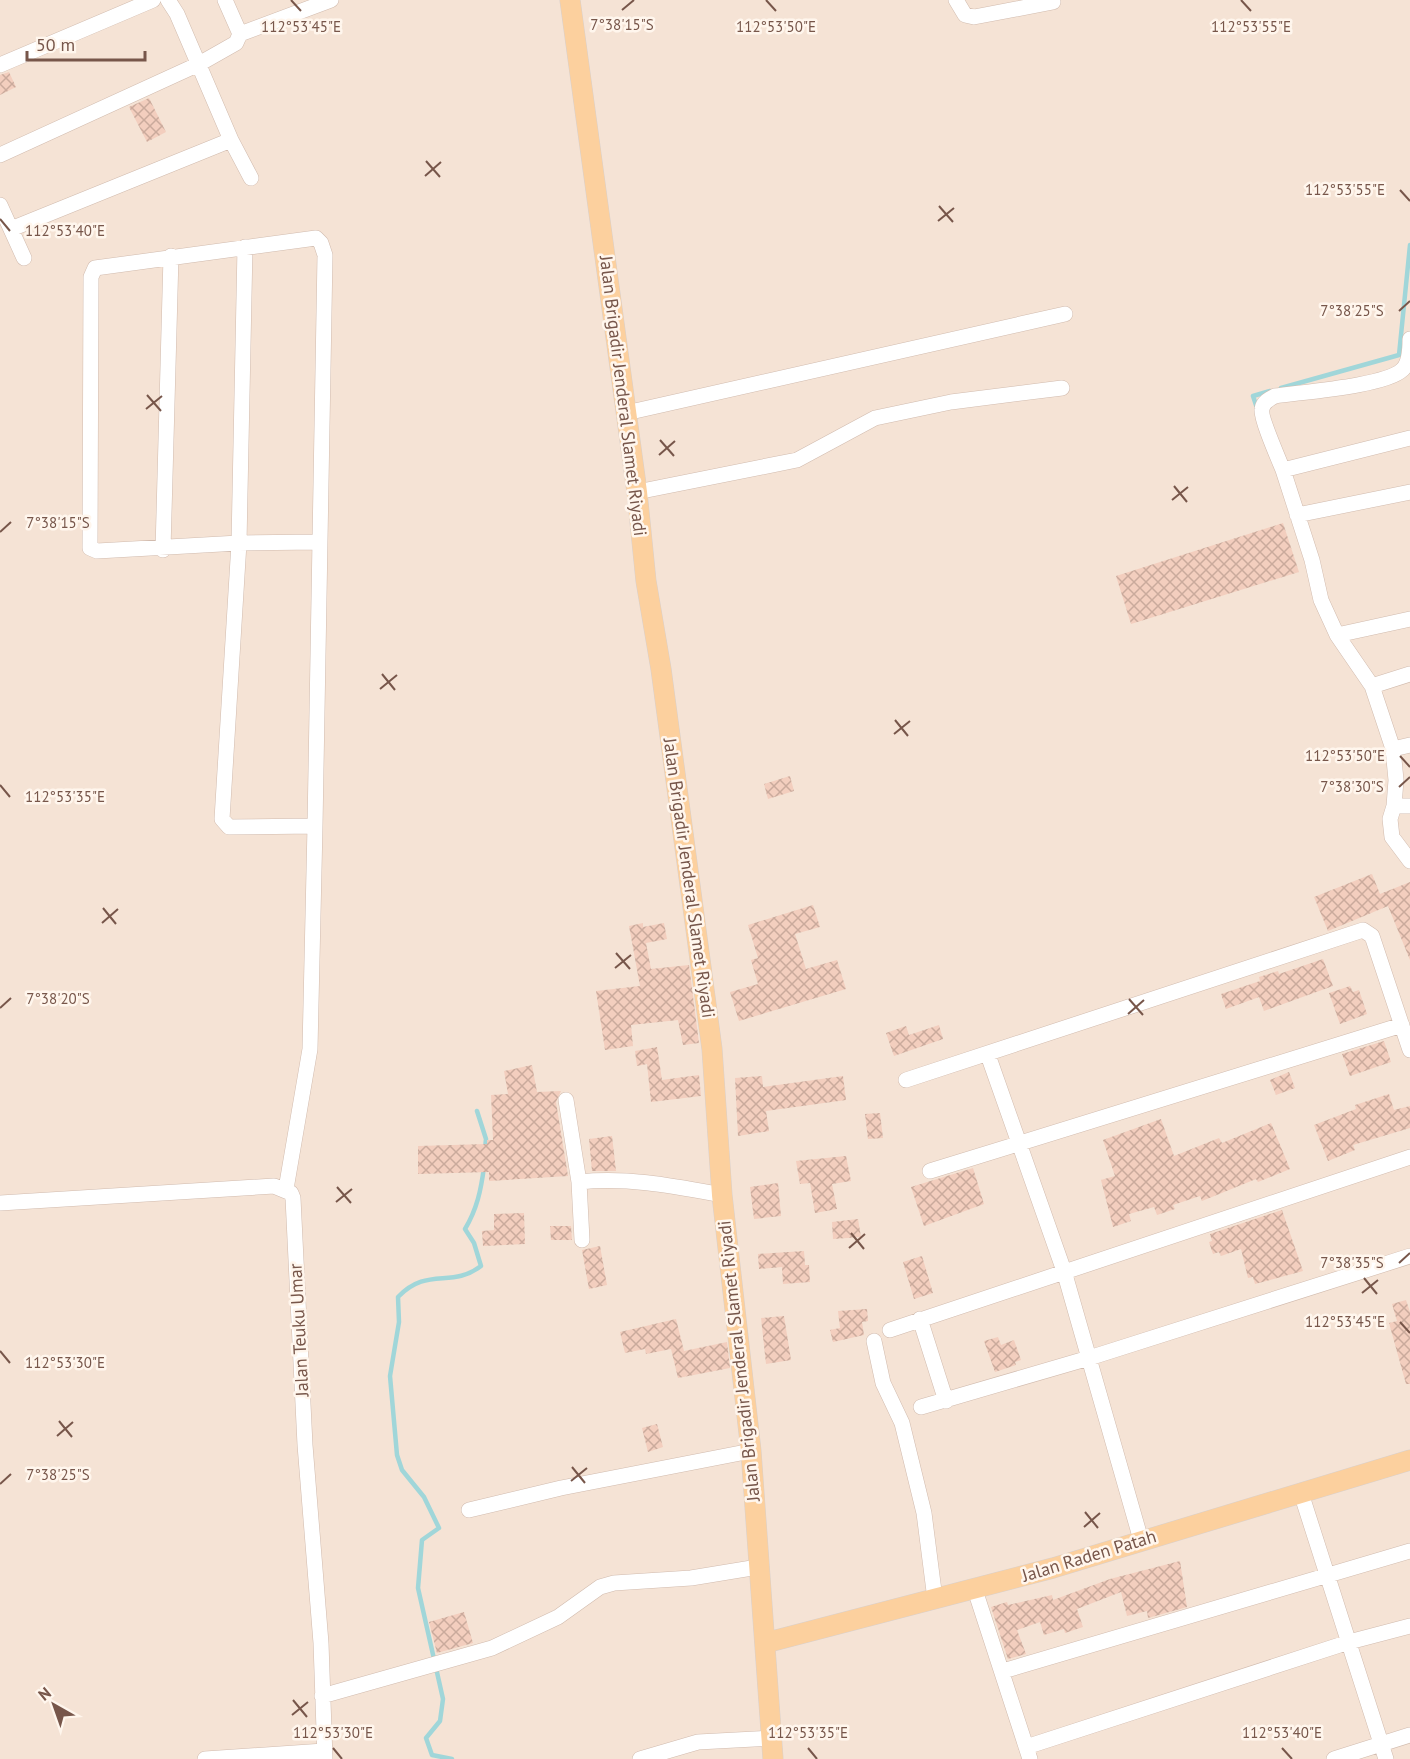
<svg xmlns="http://www.w3.org/2000/svg" width="1410" height="1759" font-family="'PT Sans',sans-serif">
<style>
.residential{fill:#f5e3d5}
.lines{fill:none;stroke-linecap:round;stroke-linejoin:round}
.stream{stroke:#a0d6d9;stroke-width:4.5}
.building{fill:url(#building-cross-hatch)}
.minor-casing{stroke:#d1bbae;stroke-width:16}
.major-casing{stroke:#d9d0cc;stroke-width:21}
.minor{stroke:#fff;stroke-width:15}
.major{stroke:#fcd09e;stroke-width:20}
.ticks{fill:none;stroke:#77564a;stroke-width:2}
.labels{text-anchor:middle;stroke-width:5;stroke-linejoin:round;paint-order:stroke}
.street-label{font-size:18px;fill:#77564a;stroke:#fff6ed}
.ticks-label{font-size:15px;text-anchor:middle;fill:#77564a;stroke:#fff6ed;stroke-width:5;stroke-linejoin:round;paint-order:stroke}
</style>
<defs>
<pattern id="building-cross-hatch" width="8" height="8" patternUnits="userSpaceOnUse" patternTransform="scale(1.5)"><rect width="8" height="8" fill="#f3cebe"/><path d="M0 0l8 8M0 8l8-8" fill="none" stroke="#caaa9c"/></pattern>
</defs>
<rect width="100%" height="100%" fill="#fdf2e7"/>
<!-- residential -->
<path class="residential" d="M0 0H1410V1759H0Z"/>
<g class="lines">
<!-- stream -->
<path class="stream" d="M1281 388 1399 355 1410 245
M1257 408 1253 396 1270 391
M477 1111 486 1139 485 1149
M452 1759 432 1755 426 1738 440 1721 443 1699 418 1588 422 1540 439 1528 424 1497 402 1470 397 1455 390 1376 399 1322 398 1297C428 1266 451 1289 481 1266L474 1243 465 1229C477 1209 481 1190 484 1167"/>
</g>
<!-- building -->
<path class="building" d="M9 72 16 87 0 95V75Z
M149 98 166 132 147 142 129 107Z
M1283 523 1299 572 1131 624 1116 576Z
M790 776 794 791 768 799 764 784Z
M1372 874 1380 894 1410 882V960L1388 906 1328 931 1314 897Z
M813 905 820 927 795 934 806 969 837 960 846 989 739 1021 730 992 758 984 751 960 758 958 748 925Z
M643 923V927L664 923 667 939 646 943 651 969 689 965 699 1043 683 1045 678 1020 631 1025 633 1046 605 1050 596 991 640 986 629 926Z
M1323 959 1333 986 1264 1011 1259 997 1226 1009 1221 994 1260 981 1259 977 1278 971 1279 974Z
M1350 986 1353 992 1359 990 1367 1014 1340 1024 1329 993Z
M939 1025 943 1039 894 1056 886 1033 906 1026 909 1035Z
M1384 1041 1391 1062 1350 1076 1342 1054Z
M657 1047 662 1080 699 1075 701 1096 651 1102 647 1064 637 1066 635 1051Z
M532 1065 537 1092 561 1091 556 1102 568 1176 489 1181V1172L418 1174V1146L487 1144V1140H493L491 1095 508 1094 504 1071Z
M1289 1072 1295 1088 1276 1095 1270 1080Z
M762 1076 763 1087 843 1076 846 1100 766 1111 769 1131 738 1136 735 1078Z
M1389 1094 1394 1110 1410 1106V1128L1353 1145 1355 1150 1328 1161 1314 1125 1356 1109 1355 1105Z
M880 1113 883 1138 868 1139 865 1114Z
M1161 1119 1174 1156 1219 1138 1222 1143 1271 1123 1290 1169 1258 1182 1256 1179 1202 1201 1200 1196 1173 1205 1175 1209 1157 1215 1154 1207 1129 1214 1131 1221 1113 1227 1101 1180 1115 1176 1103 1140Z
M612 1136 616 1171H592L589 1139Z
M846 1156 851 1181 832 1184 837 1209 815 1213 810 1183 800 1184 796 1161Z
M973 1168 984 1204 924 1226 911 1187Z
M778 1183 781 1216 754 1219 750 1187Z
M1282 1210 1303 1271 1255 1284 1253 1277 1248 1278 1241 1249 1221 1256 1219 1252 1213 1254 1209 1242 1212 1241 1210 1234Z
M524 1213 525 1244 483 1246 482 1231 494 1230V1214Z
M858 1219 861 1237 833 1239 832 1222Z
M550 1226H571L572 1240H551Z
M600 1246 607 1285 589 1289 582 1250Z
M804 1251 805 1265H809L810 1282 783 1284 782 1267 759 1269 758 1254Z
M922 1256 933 1293 914 1299 903 1262Z
M1406 1300 1410 1312V1384H1406L1389 1323 1397 1321 1392 1304Z
M867 1309 868 1321 862 1322 864 1335 833 1342 830 1330 840 1328 838 1311Z
M784 1316 791 1360 766 1364 761 1318Z
M676 1319 684 1351 727 1342 730 1368 678 1378 671 1349 646 1354 645 1349 625 1353 620 1332Z
M998 1337 1001 1345 1014 1340 1021 1360 1015 1362 1016 1365 995 1372 984 1341Z
M657 1424 663 1447 648 1452 642 1428Z
M1180 1561 1187 1607 1148 1618 1147 1611 1127 1616 1121 1592 1077 1609 1083 1627 1065 1633 1064 1629 1044 1635 1040 1622 1017 1630 1026 1654 1008 1659 991 1607 1007 1602 1008 1605 1052 1595 1053 1600 1110 1579Z
M464 1612 473 1643 437 1653 429 1622Z"/>
<g class="lines">
<!-- minor casing -->
<g class="minor-casing">
<path id="minor" d="M168 0 177 14 231 140 251 178
M956 0 965 15 974 17 1053 2
M240 34 331 0
M0 65 153 0
M0 155 199 64 236 43 240 34 225 0
M0 205 24 258
M11 229 231 140
M245 247 239 543 222 819 229 827 315 826 325 255 321 243 316 238 95 268 91 277 90 548 97 551 239 543 318 542
M626 413 1065 314
M1283 470C1279 460 1260 417 1262 409 1263 402 1269 399 1275 396 1301 392 1385 386 1402 370 1410 363 1410 349 1410 339
M637 492 797 460 875 418 951 402 1062 388
M1297 515 1410 492
M163 550 171 256
M1410 619 1337 635 1372 686 1393 749 1396 780 1394 806 1390 819 1392 837 1410 861
M1337 635 1321 600 1312 560 1283 470 1410 438
M1372 686 1410 674
M1393 749 1410 745
M1394 806H1410
M988 1055 1064 1271 1141 1540
M906 1080 1363 930 1372 936 1410 1050
M566 1100 579 1182 582 1240
M930 1171 1402 1025
M579 1182C629 1177 673 1186 722 1195
M286 1189 310 1049 315 826
M0 1203 274 1186 291 1193 293 1198 305 1445 321 1643 325 1759
M920 1319 946 1401
M890 1330 1410 1157
M874 1341 883 1383 902 1423 924 1513 935 1599
M921 1407 1089 1358 1410 1256
M1301 1493 1386 1759
M469 1510 561 1488 751 1451
M975 1590 1030 1759
M1003 1671 1410 1551
M322 1696 492 1648 558 1617 600 1587 614 1583 691 1578 758 1567
M1026 1747 1349 1642 1410 1626
M205 1759 324 1751
M640 1759 698 1742 772 1738
M1334 1759 1410 1735"/>
</g>
<!-- major casing -->
<g class="major-casing">
<path id="major" d="M570 0 637 492 646 581 661 669 712 1049 722 1195 751 1451 773 1759
M765 1643 1053 1568 1410 1460"/>
</g>
<!-- minor -->
<use href="#minor" class="minor"/>
<!-- major -->
<use href="#major" class="major"/>
</g>
<!-- ticks -->
<path class="ticks" d="M291 0 301 11M766 0 776 11M1241 0 1251 11M622 10 634 0M426 161 440 177M425 176 441 162M1400 190 1410 201M939 206 953 222M0 219 10 231M938 221 954 208M1399 311 1410 301M147 395 161 411M146 409 162 396M660 440 674 456M659 455 675 441M1174 486 1187 502M1172 500 1188 487M0 532 11 522M382 674 395 690M380 689 397 675M895 720 908 736M894 734 910 721M1400 756 1410 767M0 785 10 797M1399 787 1410 777M103 908 116 924M102 923 118 909M616 953 630 969M615 968 631 955M1129 999 1143 1015M0 1008 11 998M1128 1014 1144 1000M337 1187 351 1203M336 1202 352 1189M851 1233 864 1249M849 1248 865 1234M1399 1263 1410 1253M1364 1278 1377 1294M1362 1293 1378 1280M1400 1322 1410 1333M0 1351 10 1363M59 1421 72 1437M57 1436 73 1422M572 1467 585 1483M571 1481 587 1468M0 1484 11 1474M1085 1512 1098 1528M1084 1527 1100 1513M293 1700 307 1717M292 1715 308 1702M333 1748 342 1759M808 1748 817 1759M1282 1748 1292 1759"/>
<g class="labels">
<!-- street labels -->
<g class="street-label">
<text transform="translate(623 396) rotate(83)" y="6">Jalan Brigadir Jenderal Slamet Riyadi</text>
<text transform="translate(689 878) rotate(82)" y="6">Jalan Brigadir Jenderal Slamet Riyadi</text>
<text transform="translate(299 1330) rotate(-93)" y="6">Jalan Teuku Umar</text>
<text transform="translate(739 1361) rotate(-96)" y="6">Jalan Brigadir Jenderal Slamet Riyadi</text>
<text transform="translate(1089 1556) rotate(-17)" y="6">Jalan Raden Patah</text>
</g>
</g>
<g class="ticks-label">
<text x="622" y="30">7°38'15"S</text>
<text x="301" y="32">112°53'45"E</text>
<text x="1251" y="32">112°53'55"E</text>
<text x="776" y="32">112°53'50"E</text>
<text x="1345" y="195">112°53'55"E</text>
<text x="65" y="236">112°53'40"E</text>
<text x="1352" y="316">7°38'25"S</text>
<text x="58" y="528">7°38'15"S</text>
<text x="1345" y="761">112°53'50"E</text>
<text x="1352" y="792">7°38'30"S</text>
<text x="65" y="802">112°53'35"E</text>
<text x="58" y="1004">7°38'20"S</text>
<text x="1352" y="1268">7°38'35"S</text>
<text x="1345" y="1327">112°53'45"E</text>
<text x="65" y="1368">112°53'30"E</text>
<text x="58" y="1480">7°38'25"S</text>
<text x="333" y="1738">112°53'30"E</text>
<text x="808" y="1738">112°53'35"E</text>
<text x="1282" y="1738">112°53'40"E</text>
</g>
<!-- north arrow -->
<g transform="translate(54 1705) rotate(320)" stroke="#fff6ed" stroke-width="4.5" paint-order="stroke">
<path d="M0-4.5L10 22L0 15L-10 22Z" fill="#77564a"/>
<text y="-9" font-size="16" font-weight="bold" text-anchor="middle" fill="#77564a">N</text>
</g>
<!-- scale -->
<path d="M27 51v9h118v-9" fill="none" stroke="#77564a" stroke-width="3"/>
<text x="36" y="51" font-size="18" fill="#77564a" stroke="#fff6ed" stroke-width="4.5" paint-order="stroke">50 m</text>
</svg>
